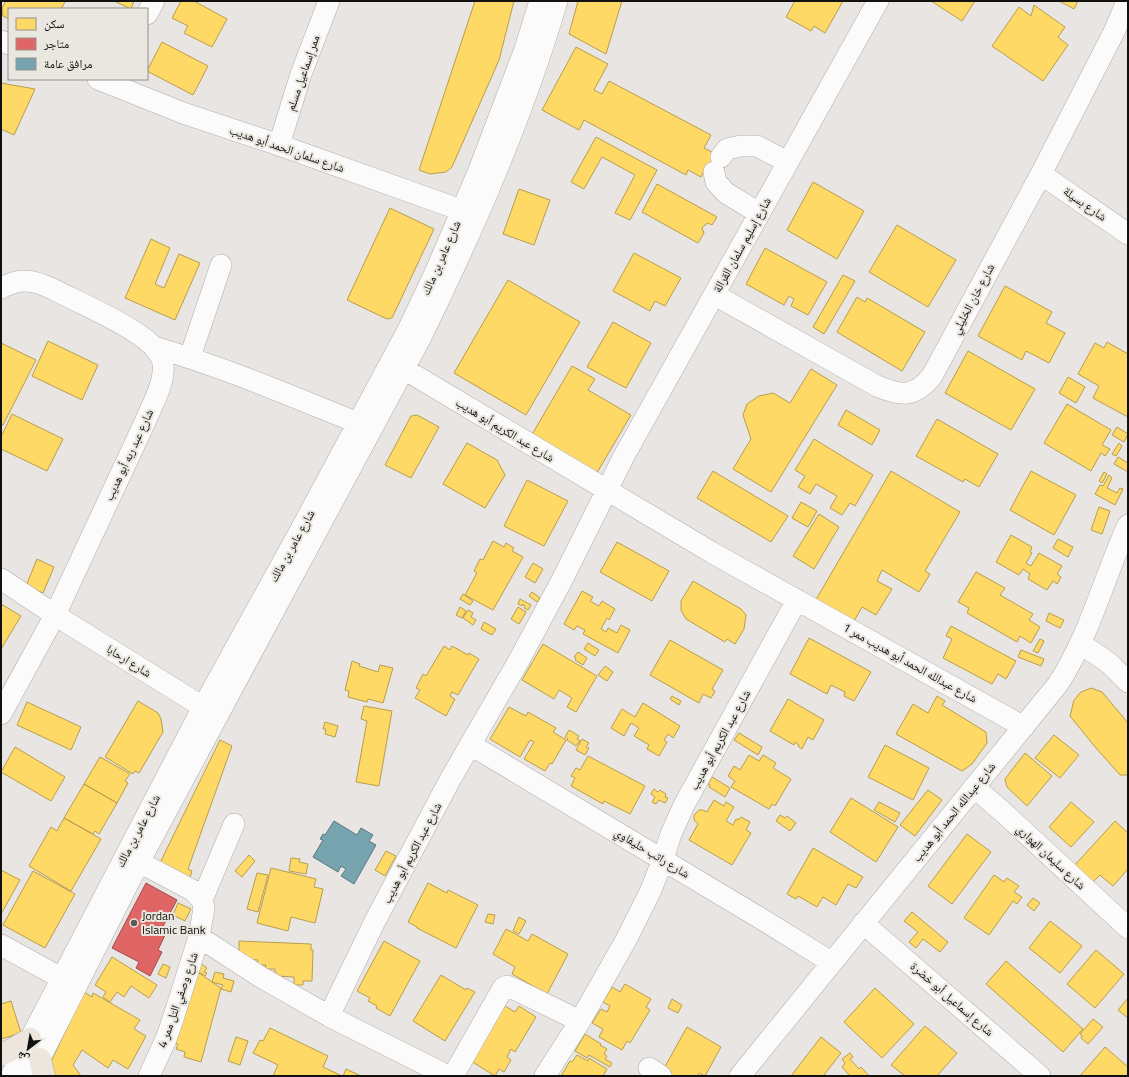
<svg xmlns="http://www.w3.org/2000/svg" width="1129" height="1077" font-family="'Titillium Web','Noto Naskh Arabic',sans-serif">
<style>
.homes{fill:#ffd966;stroke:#b89d4c}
.shops{fill:#e06666;stroke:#a24c4c}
.public{fill:#76a5af;stroke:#58797f}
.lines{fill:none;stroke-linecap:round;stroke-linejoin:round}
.minor-casing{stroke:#aeacaa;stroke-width:22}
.major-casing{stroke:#ada08e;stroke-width:23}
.minor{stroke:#fcfbfb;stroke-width:21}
.major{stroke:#ece6dd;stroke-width:22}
.poi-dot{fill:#5d5b59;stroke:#eae6e0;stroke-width:1.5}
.labels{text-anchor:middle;stroke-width:4;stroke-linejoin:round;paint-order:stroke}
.street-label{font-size:12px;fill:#12110f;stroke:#eae6e0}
.poi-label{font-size:12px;fill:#12110f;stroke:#eae6e0;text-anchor:start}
</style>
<rect width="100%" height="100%" fill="#e8e5e2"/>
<!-- homes -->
<path class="homes" d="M6 1H64L65 2 61 9H9V19L3 16 2 8Z
M114 1H134L131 9Z
M181 1H194L227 19 212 47 184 33 188 26 172 18Z
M475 1H514L499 60 452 167 446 172 430 174 419 170Z
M578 1H622L606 54 569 34Z
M795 1H843L825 33 814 26 811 31 786 17Z
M931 1H975L962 21Z
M1059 1H1078L1074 9Z
M1034 5 1065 27 1058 37 1068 45 1043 81 992 46 1019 7 1031 16Z
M162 42 208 66 193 95 147 71Z
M576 47 608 64 594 90 602 94 609 81 711 135 704 148 728 160 720 175 706 167 701 177 688 170 686 175 584 120 579 130 542 110Z
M1 83 35 89 14 135 1 129Z
M596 137 657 170 630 220 615 213 635 175 602 157 584 189 571 182Z
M813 182 864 211 837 259 787 230Z
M657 184 717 217 712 225 708 223 705 225 702 228 704 233 698 243 642 212Z
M519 189 550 200 534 245 503 234Z
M390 208 434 229 392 318 387 319 347 300Z
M897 225 956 260 928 307 869 272Z
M151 239 170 248 155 284 164 288 179 254 200 263 175 320 125 298Z
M765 248 827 282 808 315 791 306 794 299 789 296 784 305 746 284Z
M634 253 681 278 665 306 655 301 650 311 613 291Z
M843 275 855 281 824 334 813 327Z
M508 280 580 322 526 415 454 373Z
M1005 286 1052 312 1046 323 1065 333 1049 363 1026 351 1022 360 978 336Z
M857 297 865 302 867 298 925 332 902 371 837 332Z
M613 322 651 343 626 388 587 367Z
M48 341 98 365 82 400 32 376Z
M1107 342 1128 354V417L1093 398 1099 386 1078 374 1095 343 1104 348Z
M1 343 36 360 3 425 1 424Z
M968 351 1035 389 1011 430 945 393Z
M572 366 595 379 588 390 631 415 595 476 530 438Z
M811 369 837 385 771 492 733 469 751 439 743 415 747 404 759 396 773 393 790 403Z
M1068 377 1085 387 1076 403 1059 393Z
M1067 404 1111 430 1102 445 1110 449 1105 456 1101 453 1091 471 1044 443Z
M846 410 880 430 872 445 838 425Z
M12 414 63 439 47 471 1 449V437Z
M417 415 439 427 411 478 385 465 411 416Z
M937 419 998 454 979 487 965 479 963 482 916 456Z
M1117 427 1128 434 1124 442 1112 435Z
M814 439 873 475 855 506 850 503 842 515 830 508 837 496 816 484 810 494 798 487 805 476 795 470Z
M467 443 497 460 505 475 485 508 443 484Z
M1119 443 1122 446 1116 456 1112 454Z
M1118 457 1128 463V472L1114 464Z
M713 471 788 516 771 542 697 498Z
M891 471 960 512 925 571 930 574 919 592 882 570 877 581 892 589 876 615 862 607 852 625 814 603Z
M1031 471 1076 495 1054 535 1010 510Z
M1104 472 1107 474 1102 483 1099 481Z
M1109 475 1112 478 1107 488 1117 493 1120 488 1123 489 1115 505 1095 494 1100 485 1103 486Z
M527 480 568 501 544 546 504 526Z
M801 502 817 511 808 527 792 518Z
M1099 507 1110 511 1102 534 1091 530Z
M819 514 839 527 814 569 793 556Z
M1011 535 1032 547 1030 552 1032 553 1026 563 1031 566 1039 553 1062 566 1057 574 1061 577 1057 584 1053 581 1047 590 1028 579 1030 574 1023 569 1019 575 996 562Z
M1058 539 1073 547 1068 557 1053 548Z
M493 541 504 547 506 543 514 548 512 551 523 557 493 610 465 595 477 573 474 571 480 559 483 560Z
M617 542 669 571 652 601 600 572Z
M37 559 54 567 43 593 26 586Z
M533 563 543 569 535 583 525 577Z
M976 572 1005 588 1000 595 1033 614 1029 620 1040 627 1031 643 1020 636 1017 642 967 613 969 608 958 602Z
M693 581 741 609 746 615 744 629 735 644 727 639 725 642 686 619 681 610V601Z
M582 591 593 597 590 601 599 606 602 601 615 609 609 620 607 618 601 629 606 632 608 628 617 633 621 625 630 630 618 653 583 634 585 630 577 626 574 630 564 624Z
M532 592 540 598 537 602 529 596Z
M463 594 473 601 470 605 460 599Z
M520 599 531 605 528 610 524 608 525 606 523 604 522 606 518 604Z
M1 604 21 616 1 649Z
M460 607 466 611 462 618 456 615Z
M518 607 526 612 519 624 511 619Z
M468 610 473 613 471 617 476 620 473 625 463 618Z
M1049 613 1064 620 1060 628 1046 621Z
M484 622 496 629 492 635 481 629Z
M951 626 1016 661 1006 679 998 674 992 684 943 658 952 639 946 636Z
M809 638 871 672 854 701 844 696 845 692 831 685 827 694 790 674Z
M1040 639 1044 641 1038 653 1033 651Z
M670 640 723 670 712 689 715 691 711 698 703 694 699 703 650 675Z
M588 643 599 650 595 656 584 649Z
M543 644 597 676 576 712 567 707 572 698 559 690 554 699 522 680Z
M444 646 450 650 452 646 468 655 469 653 479 659 458 695 452 692 450 696 455 699 446 716 415 698 420 690 416 688 423 674 426 676Z
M1021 650 1044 659 1041 666 1018 657Z
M578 652 587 658 583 665 575 660 576 658 574 657Z
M352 661 360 664 359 666 378 672 380 665 393 668 383 703 368 699 367 702 348 697 349 691 345 690Z
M605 666 613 672 607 681 598 675Z
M1091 688 1102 692 1128 723V775H1120L1096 748 1070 716 1074 700 1081 692Z
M672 696 681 701 679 705 670 699Z
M937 696 945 701 942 705 986 732 987 743 972 764 962 771 896 734 913 704 928 713Z
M788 699 824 720 813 740 808 737 802 749 798 746 799 745 795 742 794 745 770 731Z
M138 701 158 713 161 719 163 732 139 773 135 771 133 774 105 757Z
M27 702 81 727 71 750 17 725Z
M643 703 680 726 673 738 668 734 664 740 667 742 659 756 647 749 649 745 634 736 639 728 631 723 624 736 611 728 622 709 635 717Z
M364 706 392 711 379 786 356 782 367 721 361 719Z
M509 707 526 716 528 712 556 728 553 732 566 740 552 764 550 763 545 771 524 759 534 742 530 740 520 757 490 739Z
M325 722 338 726 335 737 325 734 326 729H323Z
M569 730 579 736 577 739 580 741 576 746 567 740 568 739 565 737Z
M739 733 762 747 758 755 734 740Z
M1054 735 1079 755 1060 778 1035 758Z
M582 739 589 743 586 747 589 748 585 755 576 750Z
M220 740 232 746 188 869 192 871 188 883 158 867Z
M885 745 929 768 913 800 868 777Z
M15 747 65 777 51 801 1 772Z
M1025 753 1052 776 1027 806 1007 787 1005 779Z
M749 755 759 761 763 755 776 763 773 768 791 779 775 806 772 804 769 809 731 787 735 781 728 776 734 766 740 770Z
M588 756 645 786 630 814 604 801 603 804 571 786 575 778 571 776 576 768 580 770Z
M100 757 130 774 125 781 128 783 117 803 84 784Z
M712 777 730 788 725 797 709 787 710 785 708 784Z
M84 784 117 803 99 834 95 831 93 834 64 818Z
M654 789 658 792 660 790 666 794 665 797 668 798 665 803 659 800 656 804 652 802 655 797 651 794Z
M928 790 942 800 915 836 900 825Z
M851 798 898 827 876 862 830 832Z
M714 800 724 806 726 802 734 807 726 821 733 825 736 819 738 820 741 817 750 822 746 830 751 833 732 865 689 840 698 824 694 820V815L699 810H703L707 812Z
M879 802 900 813 895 822 874 810Z
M1071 802 1094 822 1071 847 1049 827Z
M780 815 785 818 787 816 796 823 790 831 776 821Z
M64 818 101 839 71 891 29 866 51 827 57 831Z
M1115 821 1128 833V869L1113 886 1100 875 1091 884 1073 867Z
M967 834 991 852 952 904 928 886Z
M813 848 863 877 856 888 848 884 836 905 823 897 817 907 798 896 796 899 787 894Z
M386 851 396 856 385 876 375 870Z
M249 855 255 861 242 877 235 871Z
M291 858 300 859 299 862 308 864 306 874 289 871Z
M271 868 316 879 314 887 323 889 315 923 291 917 288 931 257 923Z
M1 870 20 880 1 914Z
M33 871 75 894 45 948 3 925Z
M257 873 268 875 258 912 247 909Z
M994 875 1004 882 1007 878 1019 886 1014 892 1022 897 1017 904 1013 901 989 935 964 918Z
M428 883 447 893 448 890 478 905 456 948 417 928V927L408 922Z
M1033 898 1040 903 1034 911 1027 905Z
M178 903 191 909 185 921 173 915Z
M912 912 948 942 940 952 923 939 916 948 909 942 918 932 904 921Z
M488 914 495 915 493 924 485 922Z
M519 917 526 921 519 934 513 931Z
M1050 921 1082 946 1060 973 1029 948Z
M506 929 528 941 532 934 568 954 547 994 512 974 515 967 493 954Z
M239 941 311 944V950H313L312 981H303V985H294V977L275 976V969H265L266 965H257L258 960 244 959 245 954H239Z
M384 941 420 961 390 1016 376 1008 377 1006 368 1001 370 998 357 991Z
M1096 950 1124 974 1095 1008 1067 984Z
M112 957 157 985 149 998 131 986 124 997 117 992 110 1002 103 997 106 992 95 985Z
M1006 961 1083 1029 1063 1052 986 984Z
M200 963 207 968 204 972 207 973 205 976 196 970Z
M163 964 170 967 166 978 158 974Z
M193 969 221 988 201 1062 184 1057 185 1052 176 1049 178 1044 173 1043Z
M215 972 224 974 223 978 234 981 231 992 221 989 223 985 212 982Z
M441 975 466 990 467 988 475 992 445 1041 413 1021Z
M625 984 651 999 646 1007 650 1010 630 1043 627 1041 622 1050 599 1037 603 1029 592 1023 601 1009 607 1012 610 1006 603 1002 612 987 620 992Z
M875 988 914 1024 882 1058 844 1022Z
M84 992 92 997 93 993 140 1020 134 1029 146 1036 128 1069 113 1060 108 1068 82 1050 73 1065 81 1076H48V1068Z
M1128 998V1018L1118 1010Z
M672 999 682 1005 678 1013 668 1008Z
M11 1001 21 1033 1 1039V1004Z
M500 1003 515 1012 519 1006 536 1017 515 1052 511 1049 507 1057 511 1060 504 1072 499 1069 495 1076 471 1061Z
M1093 1019 1103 1027 1088 1044 1081 1038 1082 1036 1080 1034Z
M925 1026 957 1053 937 1076H905L891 1065Z
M687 1027 721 1047 705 1076 699 1073 697 1076H670L662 1072Z
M270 1028 328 1056 323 1067 342 1076H273L278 1065 253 1053 260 1040 263 1041Z
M585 1034 601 1044 600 1045 607 1049 604 1054 607 1056 605 1059 612 1063 610 1067 589 1055 587 1058 575 1051Z
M236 1037 248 1041 240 1065 228 1061Z
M821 1037 841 1053 824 1075 826 1076H791Z
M1105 1047 1128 1067V1076H1080Z
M850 1053 853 1057 850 1059 859 1069 861 1067 869 1076H850L842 1067 845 1063 842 1059Z
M577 1055 588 1061 589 1058 607 1069 603 1076H561L570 1061 572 1062Z
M346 1069 361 1076H343Z"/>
<!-- shops -->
<path class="shops" d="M146 883 177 900 160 932 165 935 158 950 162 952 150 976 136 968 139 962 112 948Z"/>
<!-- public -->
<path class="public" d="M334 821 357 835 361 828 373 835 369 841 376 845 354 884 341 876 346 869 341 866 338 872 313 857 323 840 320 839 323 834 325 835Z"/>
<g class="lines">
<!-- minor casing -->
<g class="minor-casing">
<path id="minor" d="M147 14 154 1
M1 41 9 44
M98 79 183 113 279 145 475 215
M279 145 301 74 329 1
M721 157 727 149 741 146H757L788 162
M714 172 716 182 726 193 759 213
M1041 174 1128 234
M1 288C11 283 21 279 33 282 45 284 58 292 69 297 95 310 133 327 153 346 156 349 160 355 162 359 168 378 152 405 145 422L55 615 1 714
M715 295 877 386C901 396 914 398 932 376L1041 174 1115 30 1127 1
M154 347C224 367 291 396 358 423
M190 357 221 265
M404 369 711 552 1024 727
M1 579 55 615 203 707
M1081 644 1109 663 1128 682
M471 745 760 918 831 962
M974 787 1004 813 1128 928
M139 862 192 890 202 900 204 908 199 937 172 1022 166 1039 149 1076
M202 900 234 824
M863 923 1040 1076
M199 937 259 976 329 1016 448 1076
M1 945 61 978
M329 1016 375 921 451 778 518 662 561 582 624 456 878 1
M649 1068 661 1076
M11 1076 203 707 300 531 408 330 435 273 479 170 525 49 540 1
M31 1076 139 862 421 337C474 228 523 117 557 1
M453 1076 503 988 507 986 512 988 580 1021
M545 1076 580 1021 626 940 651 890 663 859 671 834 684 805 797 600
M740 1076 1058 684C1090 635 1104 577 1128 525"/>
</g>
<!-- major casing -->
<g class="major-casing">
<path id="major" d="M1 1055 9 1051 30 1039
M40 1059 44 1076"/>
</g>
<!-- minor -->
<use href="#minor" class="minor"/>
<!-- major -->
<use href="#major" class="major"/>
</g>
<!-- markers -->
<circle class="poi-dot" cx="134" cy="923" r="4"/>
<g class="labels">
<!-- street labels -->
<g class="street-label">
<text transform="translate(303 73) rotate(-71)" y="4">ممر إسماعيل مسلم</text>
<text transform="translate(287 149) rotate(19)" y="4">شارع سلمان الحمد أبو هديب</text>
<text transform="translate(1085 204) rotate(35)" y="4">شارع بسيلة</text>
<text transform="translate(742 245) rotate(-61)" y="4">شارع إسليم سلمان القرالة</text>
<text transform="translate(441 258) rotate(-66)" y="4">شارع عامر بن مالك</text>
<text transform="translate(973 299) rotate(-62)" y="4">شارع خان الخليلي</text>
<text transform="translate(505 430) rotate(31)" y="4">شارع عبد الكريم أبو هديب</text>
<text transform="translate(129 455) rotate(-65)" y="4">شارع عبد ربه أبو هديب</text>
<text transform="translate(292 546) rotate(-61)" y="4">شارع عامر بن مالك</text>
<text transform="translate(129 661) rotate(32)" y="4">شارع ارحابا</text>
<text transform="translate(910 663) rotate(29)" y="4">شارع عبدالله الحمد أبو هديب ممر 1</text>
<text transform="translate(720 740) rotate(-61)" y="4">شارع عبد الكريم أبو هديب</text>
<text transform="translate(954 812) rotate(-51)" y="4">شارع عبدالله الحمد أبو هديب</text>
<text transform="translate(138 831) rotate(-62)" y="4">شارع عامر بن مالك</text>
<text transform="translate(412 853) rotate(-62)" y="4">شارع عبد الكريم أبو هديب</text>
<text transform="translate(652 853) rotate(31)" y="4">شارع راتب حليفاوي</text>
<text transform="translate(1051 857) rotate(43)" y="4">شارع سليمان الهواري</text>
<text transform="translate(952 999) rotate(41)" y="4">شارع إسماعيل أبو خضرة</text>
<text transform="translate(178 1000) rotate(-71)" y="4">شارع وصفي التل ممر 4</text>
</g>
<!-- poi labels -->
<g class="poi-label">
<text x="142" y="920">Jordan<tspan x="142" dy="14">Islamic Bank</tspan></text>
</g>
</g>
<!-- border -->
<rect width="1129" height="1077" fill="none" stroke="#12110f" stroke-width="4"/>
<!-- legend -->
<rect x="8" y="8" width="140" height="72" fill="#eae6e0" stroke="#94918c"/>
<rect x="16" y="18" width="20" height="12" fill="#ffd966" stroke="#94918c"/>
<text x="44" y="28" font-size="12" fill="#12110f">سكن</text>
<rect x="16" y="38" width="20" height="12" fill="#e06666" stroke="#94918c"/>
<text x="44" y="48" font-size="12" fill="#12110f">متاجر</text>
<rect x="16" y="58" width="20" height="12" fill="#76a5af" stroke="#94918c"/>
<text x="44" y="68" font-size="12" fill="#12110f">مرافق عامة</text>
<!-- north arrow -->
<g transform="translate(28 1049) rotate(211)" stroke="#eae6e0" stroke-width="3" paint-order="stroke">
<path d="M0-3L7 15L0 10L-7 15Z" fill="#12110f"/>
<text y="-6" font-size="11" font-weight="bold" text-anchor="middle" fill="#12110f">ش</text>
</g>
</svg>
